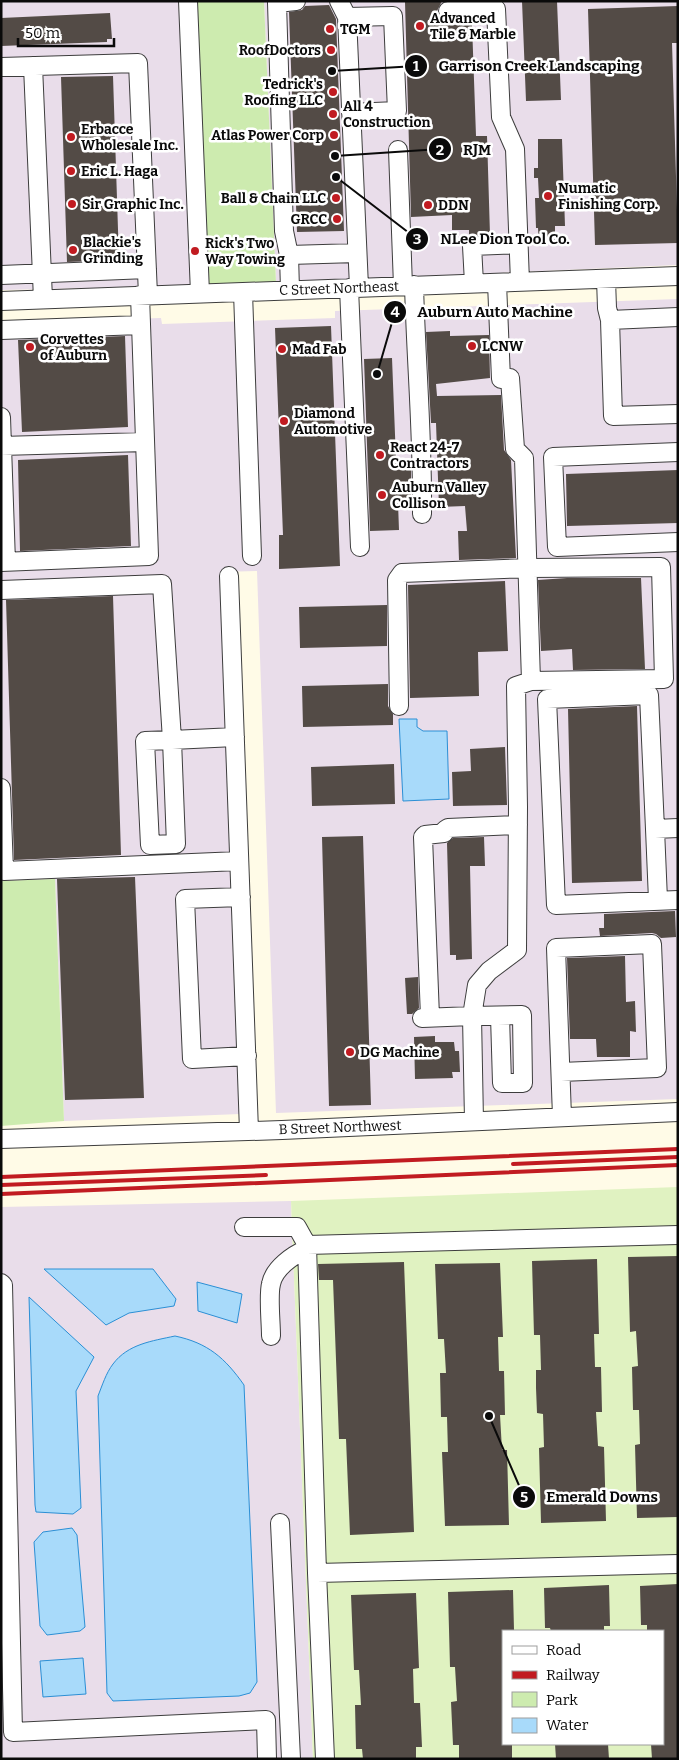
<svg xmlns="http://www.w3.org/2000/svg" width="679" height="1760" font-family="Bitter,serif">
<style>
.industrial{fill:#e9ddea}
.green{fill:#cdebaf}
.pitch{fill:#e0f2c1;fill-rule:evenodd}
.water{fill:#a8dafa;stroke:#2b8fd5}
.building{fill:#534b46}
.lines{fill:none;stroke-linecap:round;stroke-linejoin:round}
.minor-casing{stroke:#3d3d3d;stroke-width:20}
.minor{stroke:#fff;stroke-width:18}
.rail{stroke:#c11b21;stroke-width:4}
.poi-dot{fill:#c11b21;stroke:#fff;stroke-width:2}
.labels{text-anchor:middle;stroke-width:5;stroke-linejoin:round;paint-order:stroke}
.poi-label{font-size:14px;font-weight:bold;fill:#0a0a0a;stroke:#fff;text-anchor:start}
.street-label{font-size:14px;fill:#0a0a0a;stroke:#fff}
.leader{fill:none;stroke:#0a0a0a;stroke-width:2}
.callout-dot{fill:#0a0a0a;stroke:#fff;stroke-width:2}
.mark-label{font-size:15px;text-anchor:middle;font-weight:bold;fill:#fff}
.callout-label{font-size:15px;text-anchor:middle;font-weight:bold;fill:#0a0a0a;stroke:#fff;stroke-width:5;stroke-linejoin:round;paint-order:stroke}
</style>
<rect width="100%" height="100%" fill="#fffbe7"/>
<!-- industrial -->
<path class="industrial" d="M1 1H180L192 286 1 290Z
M264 1H678V265L276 283Z
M678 299V1099L276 1113 257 571 222 572 240 1114 64 1121 55 879 1 881V323L161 318 162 324 335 318V311Z
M291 1201 313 1759H1V1207Z"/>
<!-- green -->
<path class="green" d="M180 1H264L276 283 192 286Z
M55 879 64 1121 1 1126V881Z"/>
<!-- pitch -->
<path class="pitch" d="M678 1187V1759H313L291 1201ZM503 1631H663V1744H503Z"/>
<!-- water -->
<path class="water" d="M399 719H417V727L423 731H447L449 799 403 801Z
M44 1269H153L176 1299 174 1306 129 1313 106 1325Z
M197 1282 242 1294 237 1323 198 1311Z
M29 1297 94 1357 76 1391 81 1508 73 1514 36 1512 35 1505Z
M175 1336C208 1343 225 1358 244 1385L257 1682 250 1693 239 1696 113 1701 107 1693 98 1396C102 1386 106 1373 113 1364 128 1344 152 1341 175 1336Z
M72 1528 77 1535 85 1627 80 1631 47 1635 40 1626 34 1542 43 1532Z
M83 1658 86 1694 43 1697 40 1661Z"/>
<!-- building -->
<path class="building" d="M442 1 437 11 439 16 443 20V25L472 24 476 136H487L490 235 469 236V230H452V215L411 217 405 2Z
M522 1H557L561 100 526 101Z
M329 5 336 19 344 231 297 232 289 12 302 10 305 6Z
M678 6V43H672L678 243 595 245 588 9Z
M110 13 112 39H107V42L1 46V18Z
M113 76 119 260 67 262 61 77Z
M538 139H562L565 226H555V243H539L538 228H536L535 198H539L538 178H534V168H538Z
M331 326 340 566 279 569V535H283L275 328Z
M450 331V336L489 335 490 378 436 384 437 396 501 395 504 450 511 460 516 558 459 560 458 531H467L465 506 439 507 436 423H431L426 332Z
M125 336 128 427 22 432 18 340Z
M392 358 396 460H411V503H398L399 530 370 531 364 359Z
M128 455 131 546 20 551 18 460Z
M678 470V523L567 526 566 474Z
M567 578H641L645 669 573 670 572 649 541 651 538 580Z
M505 581 508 651 478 652 479 696 410 698 408 585Z
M113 596 121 855 14 860 6 600Z
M387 605V646L300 648 299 607Z
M388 684V706L393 714V725L303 727 302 686Z
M637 706 642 881 572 883 568 709Z
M505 747 507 805 453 806 452 772 471 771 470 749Z
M394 764 395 804 312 806 311 767Z
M363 836 371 1105 329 1106 322 837Z
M484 837 485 866H470L472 959 456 960V955H450L447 843 453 838Z
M135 877 144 1098 65 1100 57 879Z
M675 911 676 937 661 938 656 934 652 933 600 936 599 928H604V914Z
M625 956 626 1002 635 1001 636 1032 630 1031V1057H597L596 1039H570L567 958Z
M418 977 419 1008 412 1014H407L405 978Z
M435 1036V1042H454L455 1051H459L460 1072H452L453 1078 415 1079 414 1037Z
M678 1256V1517L637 1518 635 1445 640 1444 639 1410H633L632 1367 638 1366 636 1331 630 1332 628 1257Z
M597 1259 599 1334H594L595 1367H601L602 1412H596L598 1446 604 1447 606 1521 541 1523 539 1448 544 1447 543 1414 537 1413 536 1388V1370H541L540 1335H534L532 1261Z
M404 1262 414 1532 350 1535 346 1439H339L333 1280H319L318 1264Z
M500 1263 503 1337H498L499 1371H504L505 1415H500L502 1450H507L509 1525 445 1526 442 1452H448L447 1417H441L440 1373H446L444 1339H438L435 1264Z
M678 1584V1759H652L651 1744H663V1631H647V1625H641L640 1586Z
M609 1585 610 1626H604V1631H551L550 1628H545L544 1588Z
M513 1590 514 1630 503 1631V1744H512V1759H459V1745H453L451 1702 457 1701 455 1667H450L448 1592Z
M416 1593 419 1668 413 1669 414 1703H420L422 1747H416V1759H363L362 1749H356L355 1705H361L359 1670H354L351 1595Z
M555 1744H608L609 1759H556Z"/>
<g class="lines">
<!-- minor casing -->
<g class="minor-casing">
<path id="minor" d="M188 1 200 293
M339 1 347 17
M448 11 496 9 501 117 515 149 520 282
M33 66 43 299
M1 67 138 63 148 295
M351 113 397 111 393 16 347 17 359 287
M398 150 403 286
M289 255 284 231 277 3 296 1
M1 275 147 269
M606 279 607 308 610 320
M474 283 472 246 519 244
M497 283 501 379 510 378 515 449 524 458 531 681 664 679 661 567 529 568
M414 285C416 362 423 438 422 514
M349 288 360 547
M290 290 289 255 357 253
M243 292 252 556
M1 301 678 276
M678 317 610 320 613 416 678 414
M1 330 141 325
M1 417 6 562
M1 446 145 442
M678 452 553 457 557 547 678 542
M1 562 149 556 140 295
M229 576 249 1131
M1 590 162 584 172 740 145 741 150 845 176 844 172 740 235 737
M399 706 397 580 402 573 528 568
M1 788 4 871 239 861
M678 828 655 829 649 695 547 699 556 905 678 900
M655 829 658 900
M241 897 185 899 192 1059 247 1056
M430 1017 423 837 425 835 444 833 445 830 448 828 518 825
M422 1018 472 1016 477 985 489 971 517 950 518 807 516 686 531 681
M561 1072 657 1068 652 944 556 948 562 1117
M474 1121 472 1016 522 1015 523 1083H502L500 1016
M1 1139 282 1130 678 1112
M244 1227H297L307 1245
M678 1235 307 1245 317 1573 678 1564
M1 1283 3 1285 13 1732 266 1720 267 1759
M271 1336C271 1322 268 1296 271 1284 274 1268 293 1255 307 1249
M280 1523 291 1759
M317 1573 325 1759"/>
</g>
<!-- minor -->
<use href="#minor" class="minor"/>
<!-- rail -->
<path class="rail" d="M513 1164 678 1157
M1 1177 678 1149
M1 1185 266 1175
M1 1194 678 1165"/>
</g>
<!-- markers -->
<g class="poi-dot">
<circle cx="420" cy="26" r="5"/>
<circle cx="330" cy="29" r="5"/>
<circle cx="331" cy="50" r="5"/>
<circle cx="333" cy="92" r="5"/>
<circle cx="333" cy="114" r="5"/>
<circle cx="334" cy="135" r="5"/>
<circle cx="71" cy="137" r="5"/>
<circle cx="71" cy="171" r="5"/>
<circle cx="548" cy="196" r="5"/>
<circle cx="336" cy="198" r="5"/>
<circle cx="72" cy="204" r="5"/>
<circle cx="428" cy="205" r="5"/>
<circle cx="337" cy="219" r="5"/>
<circle cx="73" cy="250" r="5"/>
<circle cx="195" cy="251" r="5"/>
<circle cx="472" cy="346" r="5"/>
<circle cx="30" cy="347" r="5"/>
<circle cx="282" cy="349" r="5"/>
<circle cx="284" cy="421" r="5"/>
<circle cx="380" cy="455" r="5"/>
<circle cx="382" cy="495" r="5"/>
<circle cx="350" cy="1052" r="5"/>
</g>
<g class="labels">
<!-- poi labels -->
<g class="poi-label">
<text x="430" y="23">Advanced<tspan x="430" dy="16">Tile &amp; Marble</tspan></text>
<text x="340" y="34">TGM</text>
<text x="321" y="55" text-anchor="end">RoofDoctors</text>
<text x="323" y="89" text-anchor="end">Tedrick's<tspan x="323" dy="16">Roofing LLC</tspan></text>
<text x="343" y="111">All 4<tspan x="343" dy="16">Construction</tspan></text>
<text x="81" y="134">Erbacce<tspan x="81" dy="16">Wholesale Inc.</tspan></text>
<text x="324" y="140" text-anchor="end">Atlas Power Corp</text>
<text x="81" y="176">Eric L. Haga</text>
<text x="558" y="193">Numatic<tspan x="558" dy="16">Finishing Corp.</tspan></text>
<text x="326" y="203" text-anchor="end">Ball &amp; Chain LLC</text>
<text x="82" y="209">Sir Graphic Inc.</text>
<text x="438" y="210">DDN</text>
<text x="327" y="224" text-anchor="end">GRCC</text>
<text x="83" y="247">Blackie's<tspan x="83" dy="16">Grinding</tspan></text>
<text x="205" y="248">Rick's Two<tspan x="205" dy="16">Way Towing</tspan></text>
<text x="40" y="344">Corvettes<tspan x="40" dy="16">of Auburn</tspan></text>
<text x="482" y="351">LCNW</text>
<text x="292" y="354">Mad Fab</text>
<text x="294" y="418">Diamond<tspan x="294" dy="16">Automotive</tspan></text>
<text x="390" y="452">React 24-7<tspan x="390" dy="16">Contractors</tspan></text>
<text x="392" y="492">Auburn Valley<tspan x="392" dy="16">Collison</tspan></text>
<text x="360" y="1057">DG Machine</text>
</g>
<!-- street labels -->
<g class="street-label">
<text transform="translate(339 288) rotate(-2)" y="5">C Street Northeast</text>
<text transform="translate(340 1127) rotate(-2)" y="5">B Street Northwest</text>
</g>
</g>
<!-- callouts -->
<path class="leader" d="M332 71L416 66M335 156L440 149M336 177L417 239M377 374L395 312M489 1416L524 1497"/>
<g class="callout-dot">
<circle cx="332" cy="71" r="5"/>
<circle cx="335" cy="156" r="5"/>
<circle cx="336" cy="177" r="5"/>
<circle cx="377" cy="374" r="5"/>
<circle cx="489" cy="1416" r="5"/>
<circle cx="416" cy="66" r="12"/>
<circle cx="440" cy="149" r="12"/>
<circle cx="417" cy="239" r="12"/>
<circle cx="395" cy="312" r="12"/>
<circle cx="524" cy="1497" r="12"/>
</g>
<g class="mark-label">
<text x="416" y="71">1</text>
<text x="440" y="155">2</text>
<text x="417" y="244">3</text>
<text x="395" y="317">4</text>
<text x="524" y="1502">5</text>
</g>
<g class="callout-label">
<text x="539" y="71">Garrison Creek Landscaping</text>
<text x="477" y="155">RJM</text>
<text x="505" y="244">NLee Dion Tool Co.</text>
<text x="495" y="317">Auburn Auto Machine</text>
<text x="602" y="1502">Emerald Downs</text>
</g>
<!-- border -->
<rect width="679" height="1760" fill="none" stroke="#0a0a0a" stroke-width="5"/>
<!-- legend -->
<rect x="502" y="1630" width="162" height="115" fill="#ffffff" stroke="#9d9d9d"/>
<rect x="512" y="1646" width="25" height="8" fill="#ffffff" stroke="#9d9d9d"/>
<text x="546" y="1655" font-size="15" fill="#0a0a0a">Road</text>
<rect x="512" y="1671" width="25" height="8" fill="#c11b21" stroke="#9d9d9d"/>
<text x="546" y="1680" font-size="15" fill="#0a0a0a">Railway</text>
<rect x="512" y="1692" width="25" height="15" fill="#cdebaf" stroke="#9d9d9d"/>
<text x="546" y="1705" font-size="15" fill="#0a0a0a">Park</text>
<rect x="512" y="1718" width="25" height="15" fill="#a8dafa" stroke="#9d9d9d"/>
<text x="546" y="1730" font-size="15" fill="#0a0a0a">Water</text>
<!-- scale -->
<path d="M18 38v8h96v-8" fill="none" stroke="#0a0a0a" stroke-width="2.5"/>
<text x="25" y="38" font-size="15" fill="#0a0a0a" stroke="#ffffff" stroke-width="4" paint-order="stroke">50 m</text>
</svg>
